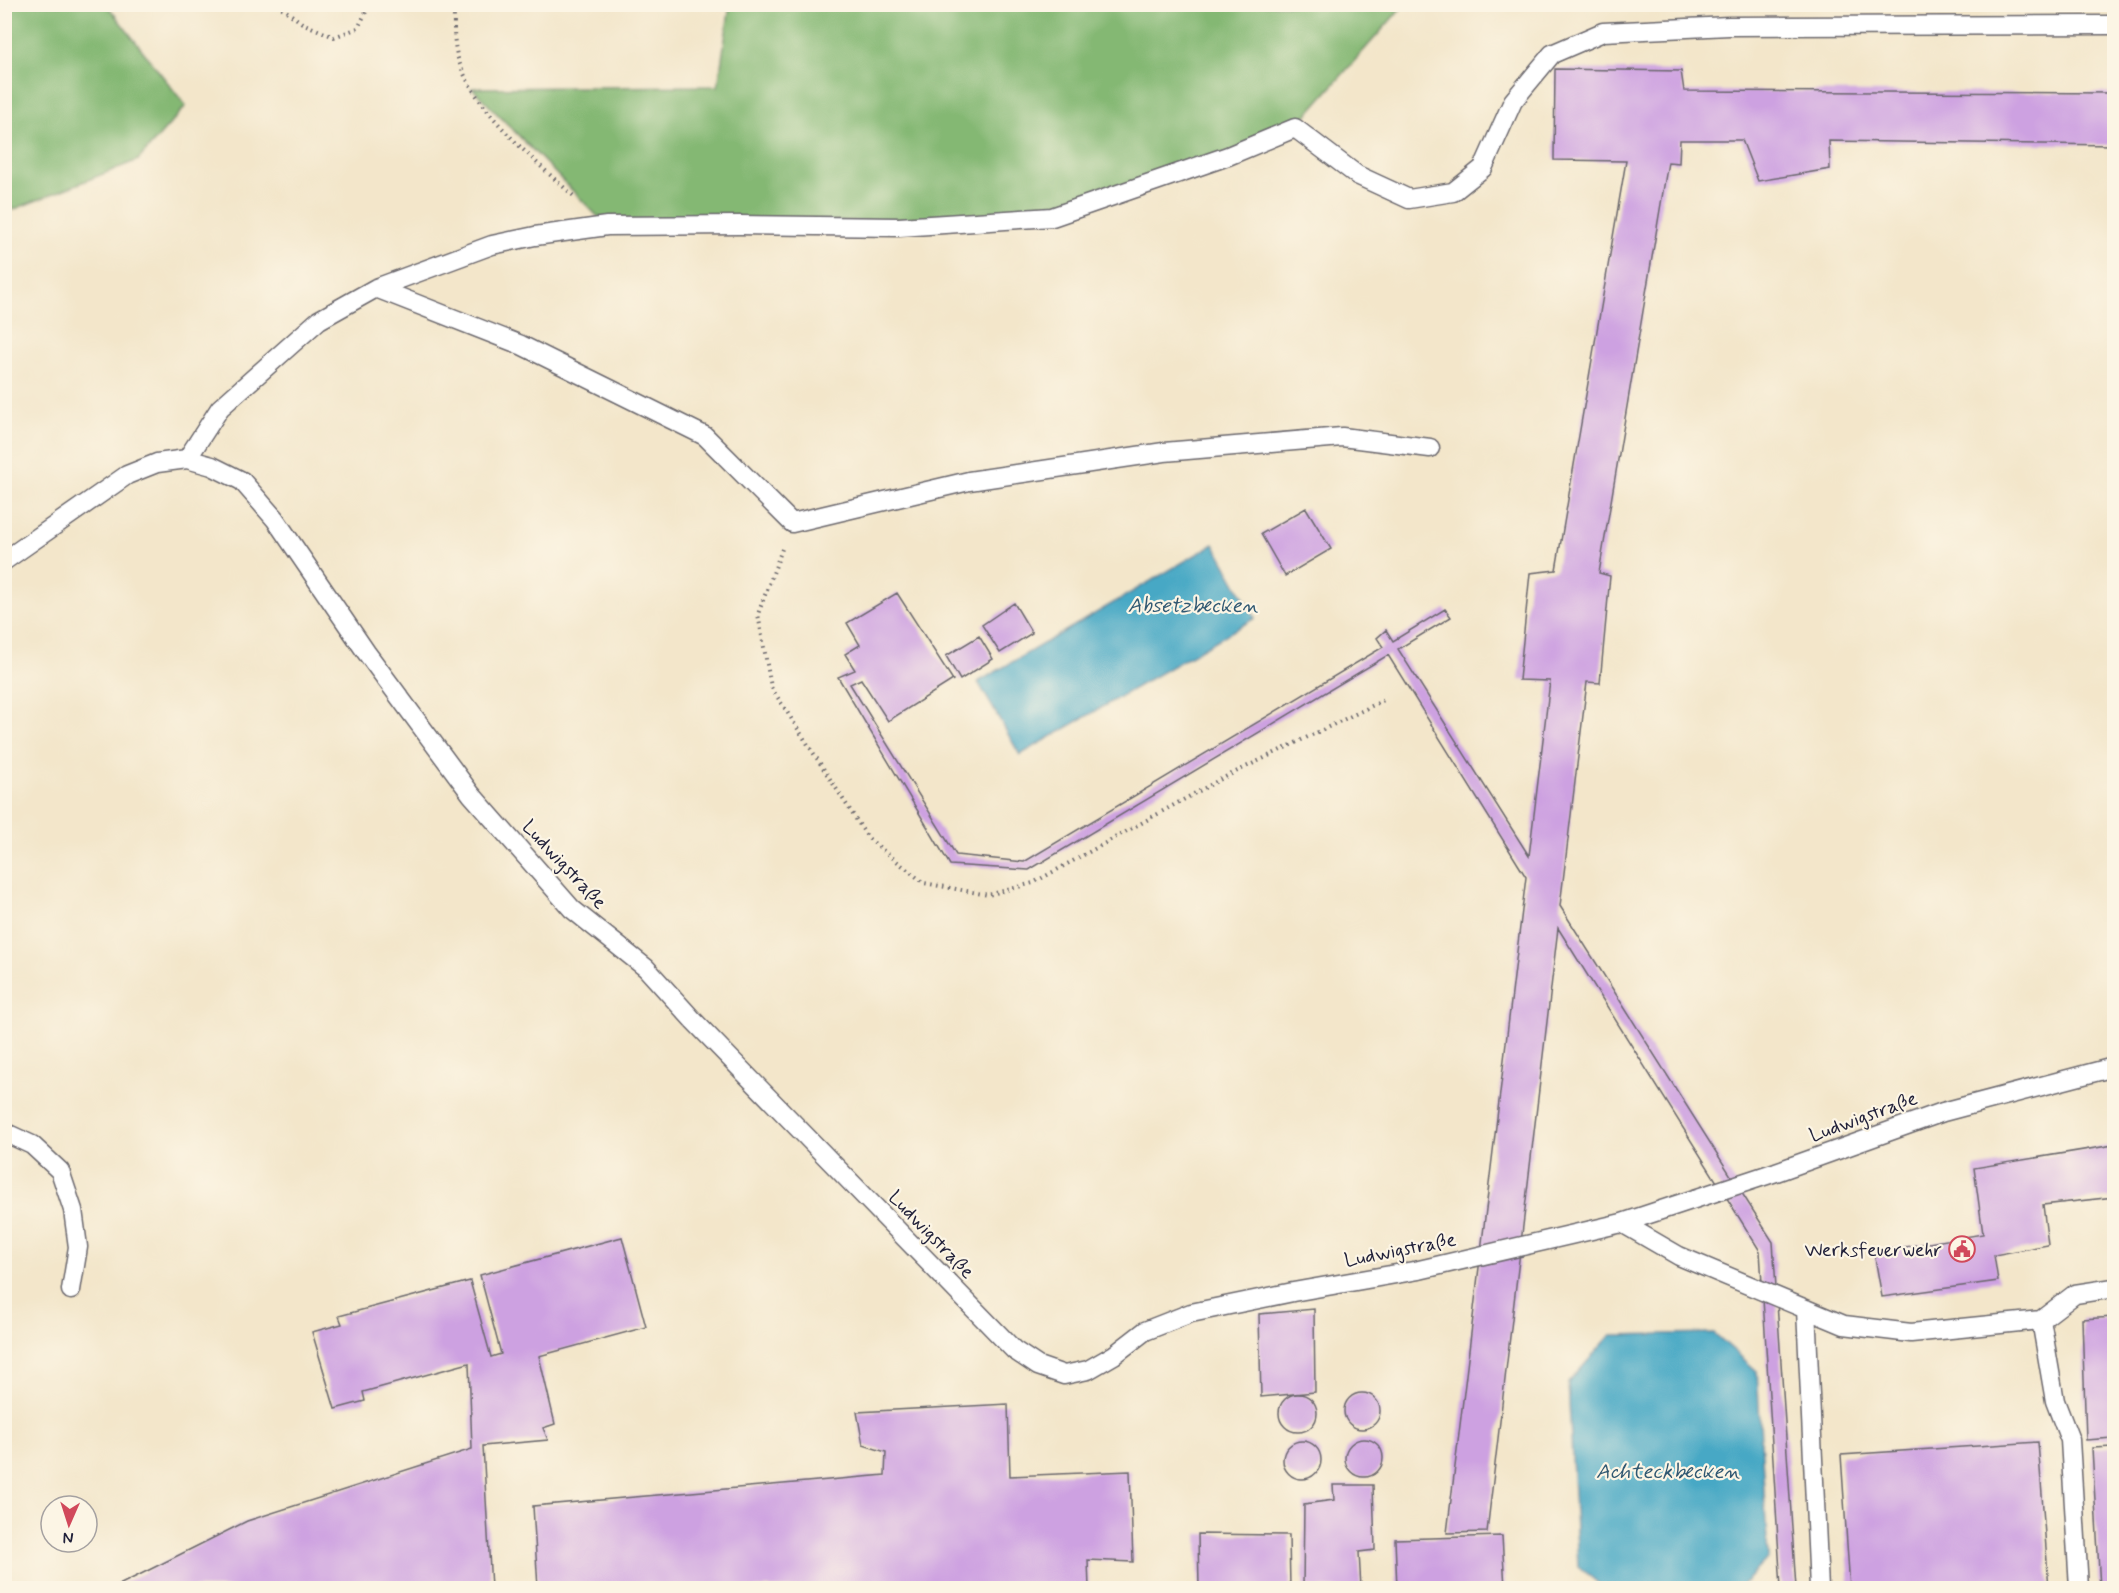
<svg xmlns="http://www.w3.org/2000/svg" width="2119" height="1593" font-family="Mynerve,sans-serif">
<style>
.forest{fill:#84b873;stroke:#536d57;stroke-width:1.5}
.water{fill:#46a8c5;stroke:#346580;stroke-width:1.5}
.building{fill:#cda1e1}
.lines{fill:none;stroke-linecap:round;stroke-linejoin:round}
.lane-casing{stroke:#6b676d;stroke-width:21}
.path{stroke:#6b676d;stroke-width:4;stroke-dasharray:1.5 4.5;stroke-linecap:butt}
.lane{stroke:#fff;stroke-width:18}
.labels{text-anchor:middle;stroke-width:4.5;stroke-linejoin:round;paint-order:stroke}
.street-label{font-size:20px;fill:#22223b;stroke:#fcf5e5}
.poi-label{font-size:20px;fill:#22223b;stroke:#fcf5e5;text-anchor:end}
.water-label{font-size:21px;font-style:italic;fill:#305872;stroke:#fcf5e5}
</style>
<rect width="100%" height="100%" fill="#fcf5e5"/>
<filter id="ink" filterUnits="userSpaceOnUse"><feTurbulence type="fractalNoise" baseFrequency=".0167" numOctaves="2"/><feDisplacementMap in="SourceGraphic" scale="12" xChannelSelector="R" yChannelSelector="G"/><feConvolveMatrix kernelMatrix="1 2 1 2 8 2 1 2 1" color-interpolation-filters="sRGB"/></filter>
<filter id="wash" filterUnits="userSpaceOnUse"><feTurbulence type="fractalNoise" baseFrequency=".008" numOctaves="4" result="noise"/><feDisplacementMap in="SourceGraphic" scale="24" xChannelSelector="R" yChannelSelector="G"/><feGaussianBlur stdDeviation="1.35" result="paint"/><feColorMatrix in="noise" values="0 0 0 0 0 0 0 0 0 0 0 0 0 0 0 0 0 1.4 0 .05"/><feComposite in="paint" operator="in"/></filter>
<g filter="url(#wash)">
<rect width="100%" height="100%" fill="#f3e6ca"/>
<!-- forest -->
<path class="forest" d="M5 4 107 5 186 106 138 160 5 213Z
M730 5H1404L1295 128 1052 217 607 226 472 88 718 86Z"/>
<!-- water -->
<path class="water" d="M1214 544 1255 618 1020 755 978 682Z
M1714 1333 1757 1371 1768 1558 1739 1588H1604L1578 1566 1568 1383 1611 1335Z"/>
<g id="blocks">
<!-- building -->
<path class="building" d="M1555 69 1681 71 1684 91 2114 93V145L1829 141 1830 169 1758 181 1742 140H1680L1679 163 1668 162 1599 573 1610 576 1600 683 1587 682 1560 906 1773 1242 1796 1588H1781L1760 1251 1558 928 1487 1532 1447 1533 1526 877 1388 655 1029 870 950 865 838 677 855 670 845 654 860 645 847 623 897 593 953 680 888 721 861 679 850 684 956 855 1024 862 1383 647 1377 638 1386 630 1393 641 1445 609 1451 617 1398 649 1529 856 1550 681 1519 680 1530 573 1556 570 1626 161 1554 160Z
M1306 508 1331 549 1285 576 1261 534Z
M1014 603 1032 633 1000 653 982 625Z
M979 636 993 659 960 680 946 656Z
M2114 1145V1197L2043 1205 2048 1245 1994 1255 1998 1281 1882 1297 1874 1252 1983 1234 1974 1168Z
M622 1237 646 1327 539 1356 555 1424 543 1428 548 1440 483 1446 491 1588H113L247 1521 472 1449 469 1363 363 1392 365 1401 335 1409 312 1332 342 1324 339 1316 470 1281 491 1357 501 1354 480 1275Z
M1314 1309 1315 1392 1261 1397 1259 1314Z
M2114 1317V1438L2086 1440 2082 1319Z
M1344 1411a18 18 0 1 1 36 0a18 18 0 1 1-36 0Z
M1279 1413a19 19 0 1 1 38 0a19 19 0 1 1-38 0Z
M1008 1404 1010 1476 1130 1471 1133 1562 1088 1560 1089 1588H538L533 1506 885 1475 886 1452 863 1445 857 1412Z
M1345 1458a19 19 0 1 1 38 0a19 19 0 1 1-38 0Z
M1283 1460a19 19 0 1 1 38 0a19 19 0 1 1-38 0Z
M2038 1442 2049 1588H1850L1841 1455Z
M2114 1447V1588H2100L2092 1448Z
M1333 1485H1373L1375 1550 1359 1552 1361 1588H1303L1304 1504 1334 1500Z
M1198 1534 1289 1535 1290 1588H1199Z
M1502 1536 1505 1588H1397L1395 1539Z"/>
</g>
</g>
<g filter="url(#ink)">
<use href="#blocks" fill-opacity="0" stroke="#6b676d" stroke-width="1.5"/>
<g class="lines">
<!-- lane casing -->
<g class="lane-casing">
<path id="lane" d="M376 288 521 345 705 436 792 523 969 481 1164 452 1342 437 1430 448
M187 459 220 408 319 320 376 288 492 245 535 236 607 226 740 225 899 227 1052 217 1228 156 1295 128 1357 175 1409 199 1453 192 1483 168 1513 101 1552 54 1603 32 1729 26 2114 25
M4 561 127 475 157 463 187 459 212 466 242 481 275 519 366 652 471 794 572 909 646 968 693 1020 1014 1350 1038 1366 1064 1375 1088 1370 1114 1355 1145 1331 1191 1313 1293 1292 1419 1270 1622 1223 1776 1172 1943 1112 2114 1067
M4 1132 32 1145 60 1171 73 1210 78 1247 71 1290
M1622 1223 1679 1256 1844 1325 1911 1333 2041 1320 2075 1294 2114 1288
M1806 1309 1819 1588
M2041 1320 2055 1401 2070 1440 2079 1588"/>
</g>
<!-- path -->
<path class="path" d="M277 4 302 23 334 37 358 28 370 4
M454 4C454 21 453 38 457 55 471 108 537 163 576 198
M782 549 758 614 771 687 868 838 924 883 988 895 1033 883 1219 780 1384 700"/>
<!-- lane -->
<use href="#lane" class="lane"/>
</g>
</g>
<!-- icons -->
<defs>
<g id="civic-ring" transform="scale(1.35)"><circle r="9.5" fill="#fcf5e5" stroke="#d1495b" stroke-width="1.5"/><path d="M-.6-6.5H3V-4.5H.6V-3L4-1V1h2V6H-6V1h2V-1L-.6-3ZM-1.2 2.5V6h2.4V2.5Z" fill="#d1495b"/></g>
</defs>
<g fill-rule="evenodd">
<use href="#civic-ring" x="1962" y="1249"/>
</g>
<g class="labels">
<!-- street labels -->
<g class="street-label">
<text transform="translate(565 864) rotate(47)" y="7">Ludwigstraße</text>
<text transform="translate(1863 1116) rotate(-20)" y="7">Ludwigstraße</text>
<text transform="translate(932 1234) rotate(46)" y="7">Ludwigstraße</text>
<text transform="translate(1400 1249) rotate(-11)" y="7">Ludwigstraße</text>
</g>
<!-- poi labels -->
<g class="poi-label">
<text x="1942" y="1256">Werksfeuerwehr</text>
</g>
<!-- water labels -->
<g class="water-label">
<text x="1193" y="612">Absetzbecken</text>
<text x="1668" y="1478">Achteckbecken</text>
</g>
</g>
<!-- margin -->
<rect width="2119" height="1593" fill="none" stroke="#fcf5e5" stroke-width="24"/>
<!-- north arrow -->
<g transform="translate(69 1524) rotate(183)"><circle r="28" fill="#fcf5e5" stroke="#a5a1a1" stroke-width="1.5"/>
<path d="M0-4.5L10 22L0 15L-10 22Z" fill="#d1495b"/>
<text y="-9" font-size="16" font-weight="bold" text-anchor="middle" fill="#22223b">N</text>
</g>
</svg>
